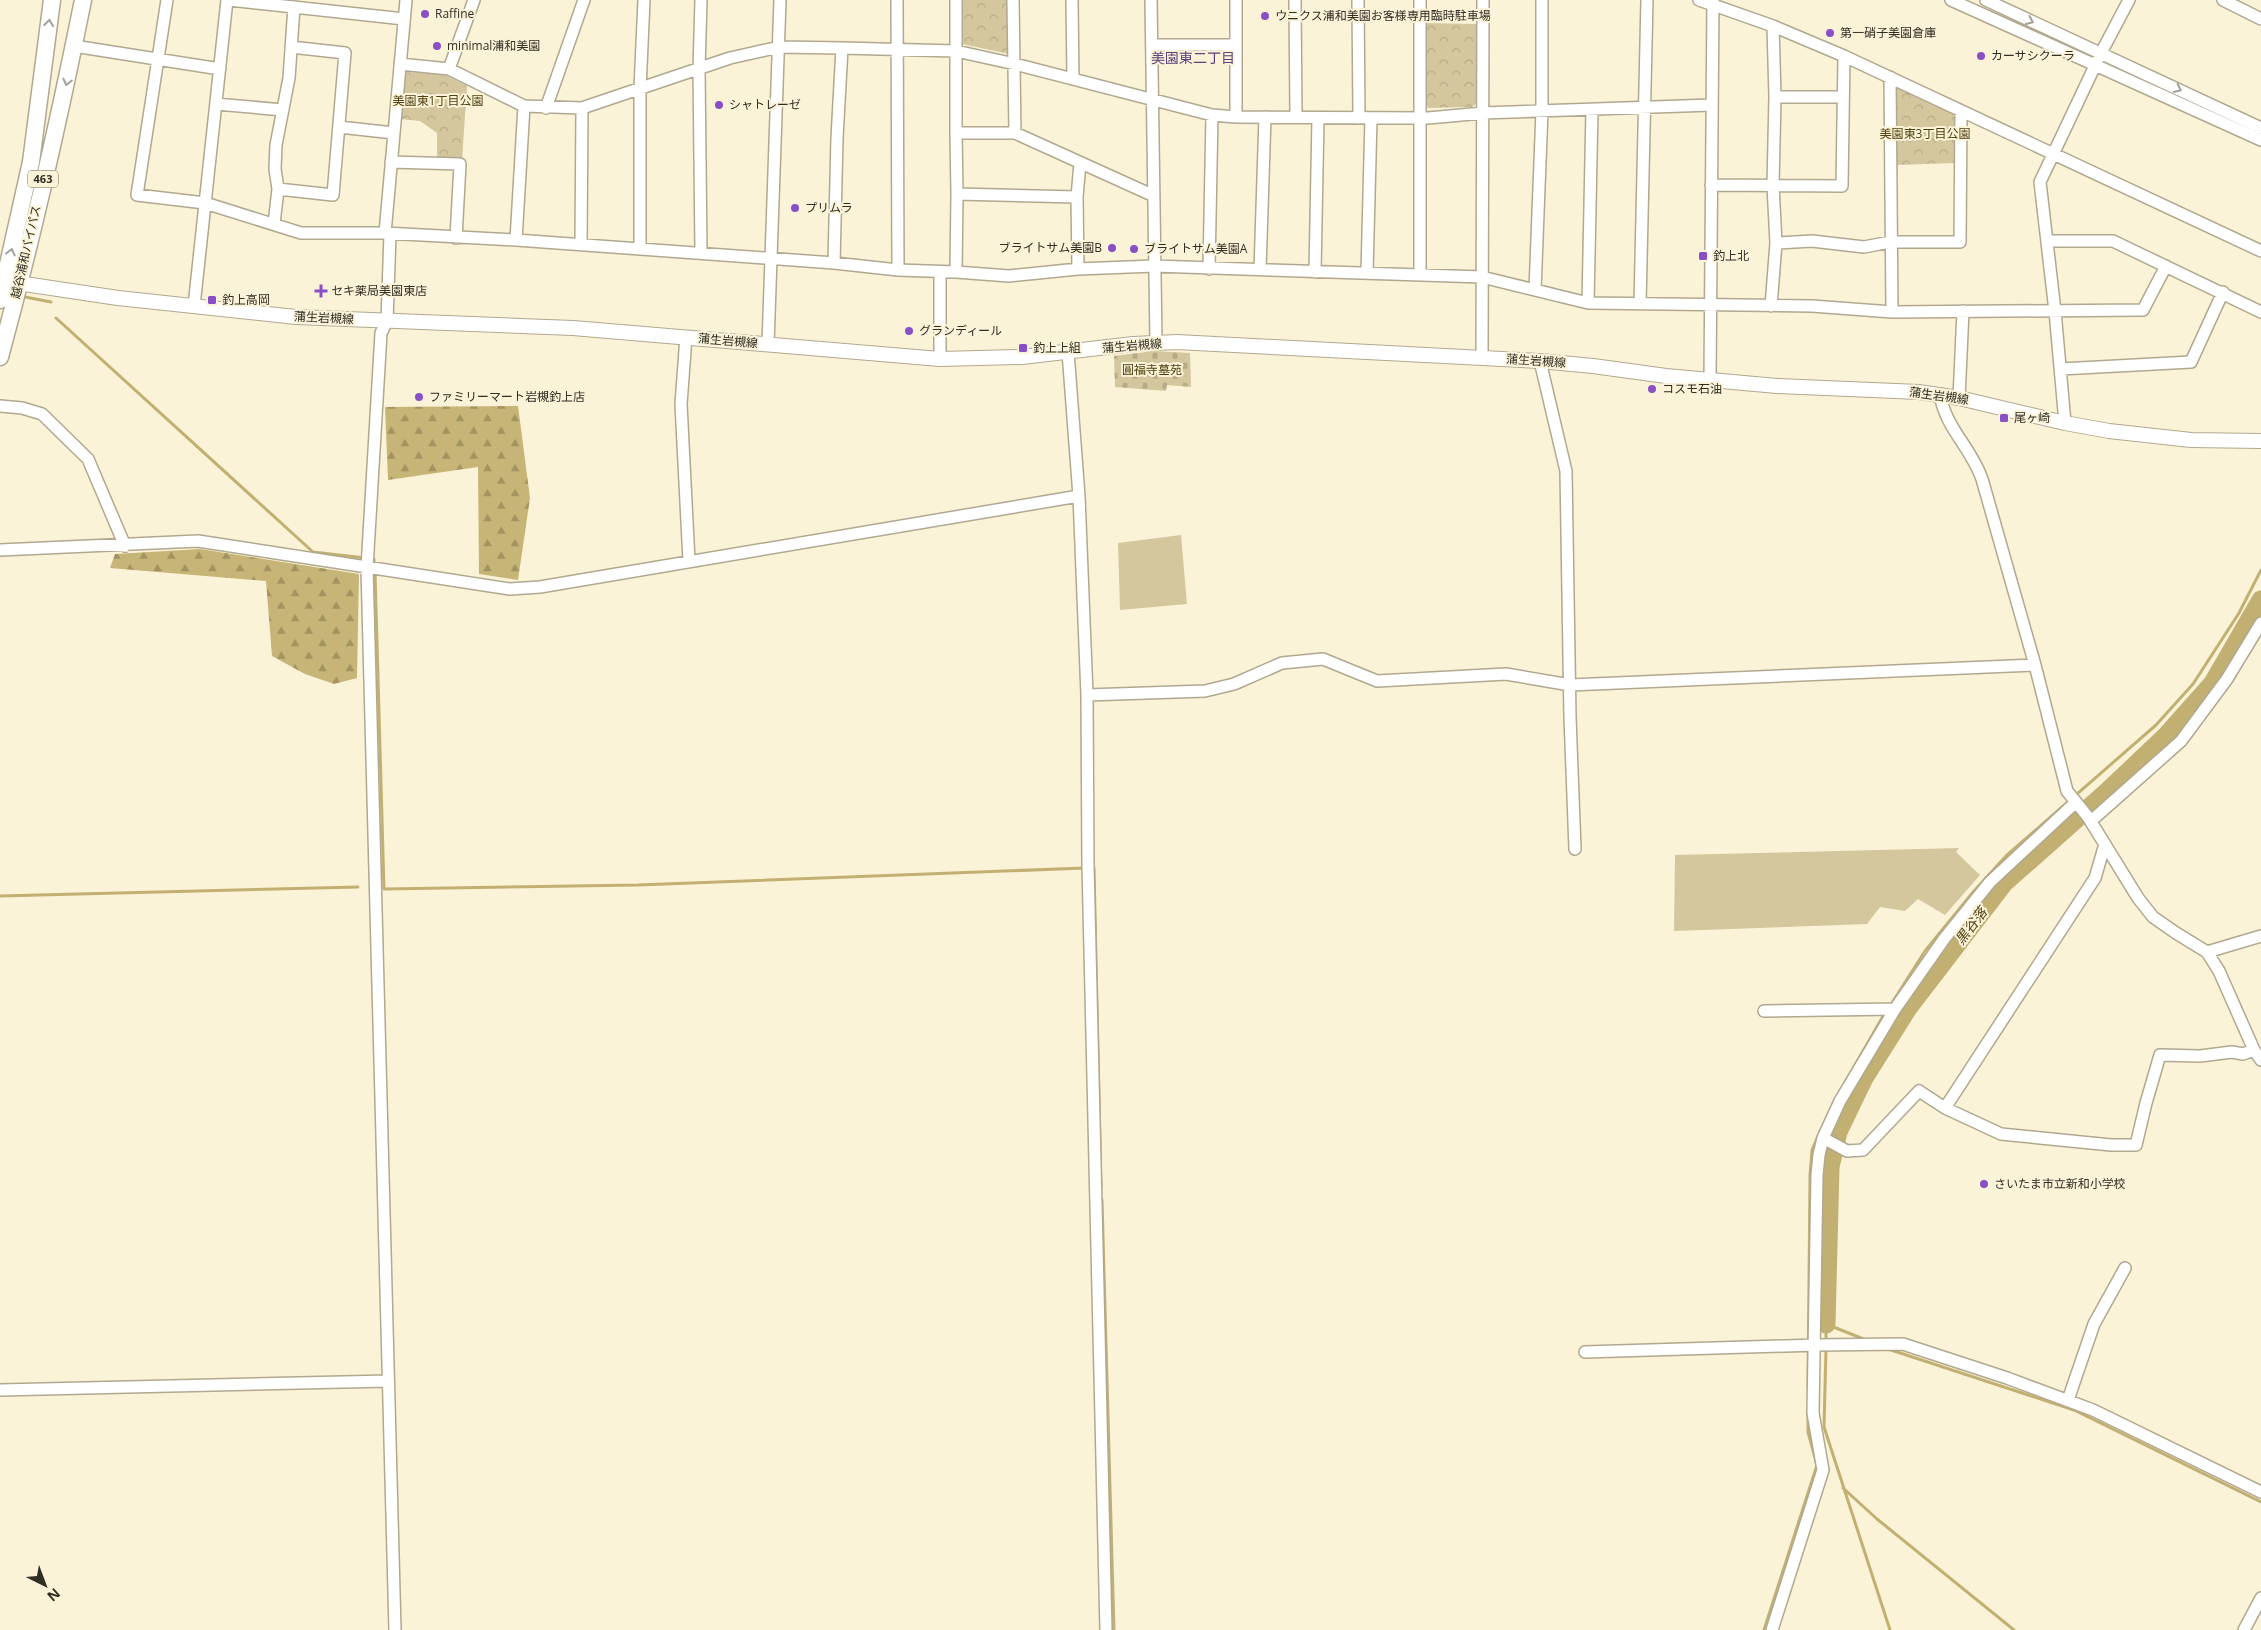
<svg xmlns="http://www.w3.org/2000/svg" width="2261" height="1630" font-family="'Open Sans','Noto Sans JP',sans-serif">
<style>
.grass{fill:#d4c79d}
.forest{fill:url(#forest-firs)}
.cemetery{fill:url(#cemetery-stones)}
.park{fill:url(#park-crowns)}
.lines{fill:none;stroke-linecap:round;stroke-linejoin:round}
.stream{stroke:#c2b072;stroke-width:3}
.river{stroke:#c2b072;stroke-width:19}
.minor-casing{stroke:#b0a88f;stroke-width:14}
.major-casing{stroke:#b0a88f;stroke-width:16}
.highway-casing{stroke:#b0a88f;stroke-width:19}
.minor{stroke:#fff;stroke-width:11}
.major{stroke:#fff;stroke-width:14}
.highway{stroke:#fff;stroke-width:16}
.oneway{stroke:#a2a09c}
.poi-dot{fill:#894fc6;stroke:#fbf3d8;stroke-width:2}
.labels{text-anchor:middle;stroke-width:4;stroke-linejoin:round;paint-order:stroke}
.shield{fill:#fbf3d8;stroke:#6d6859;stroke-width:1}
.shield-label{font-size:11px;font-weight:bold;fill:#302d23}
.poi-label{font-size:12px;fill:#302d23;stroke:#fbf3d8;text-anchor:start}
.park-label{font-size:12px;fill:#4e410f;stroke:#fbf3d8}
.street-label{font-size:12px;fill:#302d23;stroke:#fbf3d8}
.neighbourhood-label{font-size:14px;fill:#5c417d;stroke:#fbf3d8}
.water-label{font-size:14px;font-style:italic;fill:#524514;stroke:#fbf3d8}
</style>
<defs>
<pattern id="forest-firs" width="22" height="20" patternUnits="userSpaceOnUse" patternTransform="scale(1.25)"><rect width="22" height="20" fill="#c7b577"/><path d="M5 1l3.5 6h-7zM16 11l3.5 6h-7z" fill="#a29461"/></pattern>
<pattern id="cemetery-stones" width="16" height="16" patternUnits="userSpaceOnUse" patternTransform="scale(1.25)"><rect width="16" height="16" fill="#d4c79d"/><path d="M2 7V4a2 2 0 0 1 4 0v3zM10 15v-3a2 2 0 0 1 4 0v3z" fill="#b6ab87"/></pattern>
<pattern id="park-crowns" width="20" height="18" patternUnits="userSpaceOnUse" patternTransform="scale(1.25)"><rect width="20" height="18" fill="#d4c79d"/><path d="M2 6a3 3 0 1 1 6 0M12 15a3 3 0 1 1 6 0" fill="none" stroke="#b6ab87"/></pattern>
</defs>
<rect width="100%" height="100%" fill="#fbf3d8"/>
<!-- grass -->
<path class="grass" d="M1181 535 1187 604 1120 610 1118 543Z
M1959 848 1956 852 1980 875 1945 915 1918 899 1905 911 1880 907 1867 924 1674 931 1675 855Z"/>
<!-- forest -->
<path class="forest" d="M518 406 530 498 518 580 479 574 478 467 388 480 385 407Z
M200 549 359 574 357 678 334 684 305 674 272 656 266 581 110 568 115 554Z"/>
<!-- cemetery -->
<path class="cemetery" d="M1154 351 1190 353 1191 387 1167 385 1166 391 1115 387 1114 356Z"/>
<!-- park -->
<path class="park" d="M963 0H1007L1009 54 962 44Z
M1425 23 1477 24V103L1472 107 1428 108 1425 104Z
M407 72 445 75 467 86 462 160 437 158V133L420 121 400 119 403 76Z
M1897 87 1954 114 1955 163 1897 165 1894 90Z"/>
<g class="lines">
<!-- stream -->
<path class="stream" d="M20 296 51 302
M56 318 313 552 374 559V565
M375 571 384 889 638 885 1085 868
M1091 868H1094L1101 1189
M0 896 358 887
M1890 1006 1925 951 1974 891 2006 856 2156 725 2193 684 2239 613 2261 570
M1843 1086 1886 1011
M1102 1200 1114 1630
M1826 1342V1324L1866 1340
M1826 1349 1824 1427 1890 1630
M1888 1349 2074 1410 2261 1502
M1808 1386 1810 1175 1812 1150 1818 1136
M1843 1488 1877 1519 2014 1630
M1764 1630 1817 1465 1808 1432V1415"/>
<!-- river -->
<path class="river" d="M1826 1324 1830 1167 1838 1132 1864 1078 1908 1008 2004 883 2109 790 2165 737 2213 683 2261 600"/>
<!-- minor casing -->
<g class="minor-casing">
<path id="minor" d="M167 0 137 195 205 203 301 233H385L516 240
M229 0 404 19
M897 0 898 270
M956 0V133
M1013 0 1015 133H956L957 194 1077 197 1080 163
M1072 0 1073 79
M1151 0 1156 343
M1236 0V117
M1295 0 1296 117
M1358 0 1359 118
M1699 0 1773 26 1844 56 2261 251
M1951 0 2261 140
M1986 0 2261 128
M2223 0 2261 19
M1152 45H1236
M74 46 220 69
M842 48 956 51 1015 64 1212 115 1236 117 1428 118 1483 113 1711 105
M400 64 449 69 524 106 582 108 730 58 779 47 842 48 837 138 834 263 898 270 956 272 957 194
M449 69 474 0
M1890 77 1892 312
M1775 97H1842
M216 104 283 110
M524 106 516 240 834 263
M546 108 584 0
M339 127 394 133
M1015 133 1152 195
M391 162 460 164 456 238
M1711 185 1842 186 1844 56
M278 189 333 195 345 53 291 47
M1077 197 1078 269
M274 224 278 189 275 169 276 145 289 78 294 7
M385 233 406 0
M390 234 387 321 381 333 367 568 395 1630
M2047 241H2113L2261 312
M1776 243 1812 241 1864 247 1890 242H1960L1961 112
M581 244 582 108
M640 248V89L644 0
M701 252 699 69 701 0
M1209 269 1212 115
M1260 270 1265 117
M956 272 1009 276 1078 269 1154 266 1482 277 1588 303 1812 306 1892 312 2143 310 2166 266
M1315 272 1318 118
M1367 273 1371 118
M1420 275V0
M1535 290 1542 111V0
M1588 303 1592 110
M1640 304 1647 0
M194 306 227 0
M1771 306 1776 243 1773 186 1775 97 1773 26
M686 337 681 404 689 561
M768 344 780 0
M1068 352 1079 496 1087 695 1088 865 1106 1630
M1482 358 1483 0
M940 359V272
M1540 361 1566 471 1570 717 1575 849
M2061 369 2191 362 2223 292
M1710 381 1713 0
M1940 394C1945 428 1971 447 1982 479L2035 665 2067 791 2088 817 2138 898 2153 917 2176 933 2207 952 2219 971 2254 1050 2261 1060
M1959 398 1963 311
M0 406 22 408 42 414 88 459 125 546
M2065 423 2055 311 2040 182 2101 53 2129 0
M0 550 198 541 510 589 540 587 1079 496
M1087 695 1205 691 1234 684 1282 663 1323 659 1377 681 1506 674 1570 685 2035 665
M2091 821 2181 741 2227 679 2261 623
M2207 952 2261 936
M1764 1011 1895 1009
M1945 1108 2095 878 2105 844
M1823 1138 1847 1151 1863 1150 1919 1091 1945 1108 2001 1134 2111 1145H2136L2146 1103 2160 1055 2200 1056 2232 1052 2243 1054 2254 1050
M1585 1352 1816 1345 1903 1344 2007 1378 2093 1410 2261 1492
M0 1390 388 1381
M2068 1400 2094 1324 2125 1268
M1772 1630 1823 1470 1813 1413 1817 1175 1819 1155 1823 1138 1840 1101 1895 1009 1944 939 1990 882 2076 802
M2244 1630 2261 1598"/>
</g>
<!-- major casing -->
<g class="major-casing">
<path id="major" d="M11 282 118 298 296 317 573 328 940 359 1022 357 1133 344 1177 342 1540 361 1593 366 1666 376 1777 386 1919 392 1959 398 2065 423 2109 431 2191 440 2261 441"/>
</g>
<!-- highway casing -->
<g class="highway-casing">
<path id="highway" d="M0 300 31 162 52 0
M0 357C32 239 59 120 83 0"/>
</g>
<!-- minor -->
<use href="#minor" class="minor"/>
<!-- major -->
<use href="#major" class="major"/>
<!-- highway -->
<use href="#highway" class="highway"/>
</g>
<!-- one-way arrows -->
<defs><path id="oneway-chevron" d="M-2-3.5L2.5 0L-2 3.5" fill="none" stroke-width="1.6" stroke-linecap="round" stroke-linejoin="round" transform="scale(1.25)"/></defs>
<g class="oneway">
<use href="#oneway-chevron" transform="translate(2030 21) rotate(25)"/>
<use href="#oneway-chevron" transform="translate(49 23) rotate(-83)"/>
<use href="#oneway-chevron" transform="translate(67 82) rotate(103)"/>
<use href="#oneway-chevron" transform="translate(2178 89) rotate(25)"/>
<use href="#oneway-chevron" transform="translate(11 252) rotate(-77)"/>
</g>
<!-- markers -->
<g class="poi-dot">
<circle cx="425" cy="14" r="5"/>
<circle cx="1265" cy="16" r="5"/>
<circle cx="1830" cy="33" r="5"/>
<circle cx="437" cy="46" r="5"/>
<circle cx="1981" cy="56" r="5"/>
<circle cx="719" cy="105" r="5"/>
<circle cx="795" cy="208" r="5"/>
<circle cx="1112" cy="248" r="5"/>
<circle cx="1134" cy="249" r="5"/>
<rect x="1698" y="251" width="10" height="10" rx="2.5"/>
<path d="M318.5 283.5h5v5h5v5h-5v5h-5v-5h-5v-5h5z"/>
<rect x="207" y="295" width="10" height="10" rx="2.5"/>
<circle cx="909" cy="331" r="5"/>
<rect x="1018" y="343" width="10" height="10" rx="2.5"/>
<circle cx="1652" cy="389" r="5"/>
<circle cx="419" cy="397" r="5"/>
<rect x="1999" y="413" width="10" height="10" rx="2.5"/>
<circle cx="1984" cy="1184" r="5"/>
</g>
<g class="labels">
<!-- shield labels -->
<rect class="shield" x="28" y="170.5" width="30" height="17" rx="4"/>
<g class="shield-label">
<text x="43" y="183">463</text>
</g>
<!-- poi labels -->
<g class="poi-label">
<text x="435" y="18">Raffine</text>
<text x="1275" y="20">ウニクス浦和美園お客様専用臨時駐車場</text>
<text x="1840" y="37">第一硝子美園倉庫</text>
<text x="447" y="50">minimal浦和美園</text>
<text x="1991" y="60">カーサシクーラ</text>
<text x="729" y="109">シャトレーゼ</text>
<text x="805" y="212">プリムラ</text>
<text x="1102" y="252" text-anchor="end">ブライトサム美園B</text>
<text x="1144" y="253">ブライトサム美園A</text>
<text x="1713" y="260">釣上北</text>
<text x="331" y="295">セキ薬局美園東店</text>
<text x="222" y="304">釣上高岡</text>
<text x="919" y="335">グランディール</text>
<text x="1033" y="352">釣上上組</text>
<text x="1662" y="393">コスモ石油</text>
<text x="429" y="401">ファミリーマート岩槻釣上店</text>
<text x="2014" y="422">尾ヶ崎</text>
<text x="1994" y="1188">さいたま市立新和小学校</text>
</g>
<!-- park labels -->
<g class="park-label">
<text x="438" y="105">美園東1丁目公園</text>
<text x="1925" y="138">美園東3丁目公園</text>
<text x="1152" y="374">圓福寺墓苑</text>
</g>
<!-- street labels -->
<g class="street-label">
<text transform="translate(26 252) rotate(-77)" y="4">越谷浦和バイパス</text>
<text transform="translate(324 318) rotate(3)" y="4">蒲生岩槻線</text>
<text transform="translate(728 341) rotate(5)" y="4">蒲生岩槻線</text>
<text transform="translate(1132 346) rotate(-5)" y="4">蒲生岩槻線</text>
<text transform="translate(1536 361) rotate(4)" y="4">蒲生岩槻線</text>
<text transform="translate(1939 396) rotate(8)" y="4">蒲生岩槻線</text>
</g>
<!-- neighbourhood labels -->
<g class="neighbourhood-label">
<text x="1193" y="63">美園東二丁目</text>
</g>
<!-- water labels -->
<g class="water-label">
<text transform="translate(1971 926) rotate(-53)" y="5">黒谷落</text>
</g>
</g>
<!-- north arrow -->
<g transform="translate(45 1585) rotate(138)" stroke="#fbf3d8" stroke-width="4" paint-order="stroke">
<path d="M0-4L9 19L0 12L-9 19Z" fill="#302d23"/>
<text y="-8" font-size="14" font-weight="bold" text-anchor="middle" fill="#302d23">N</text>
</g>
</svg>
